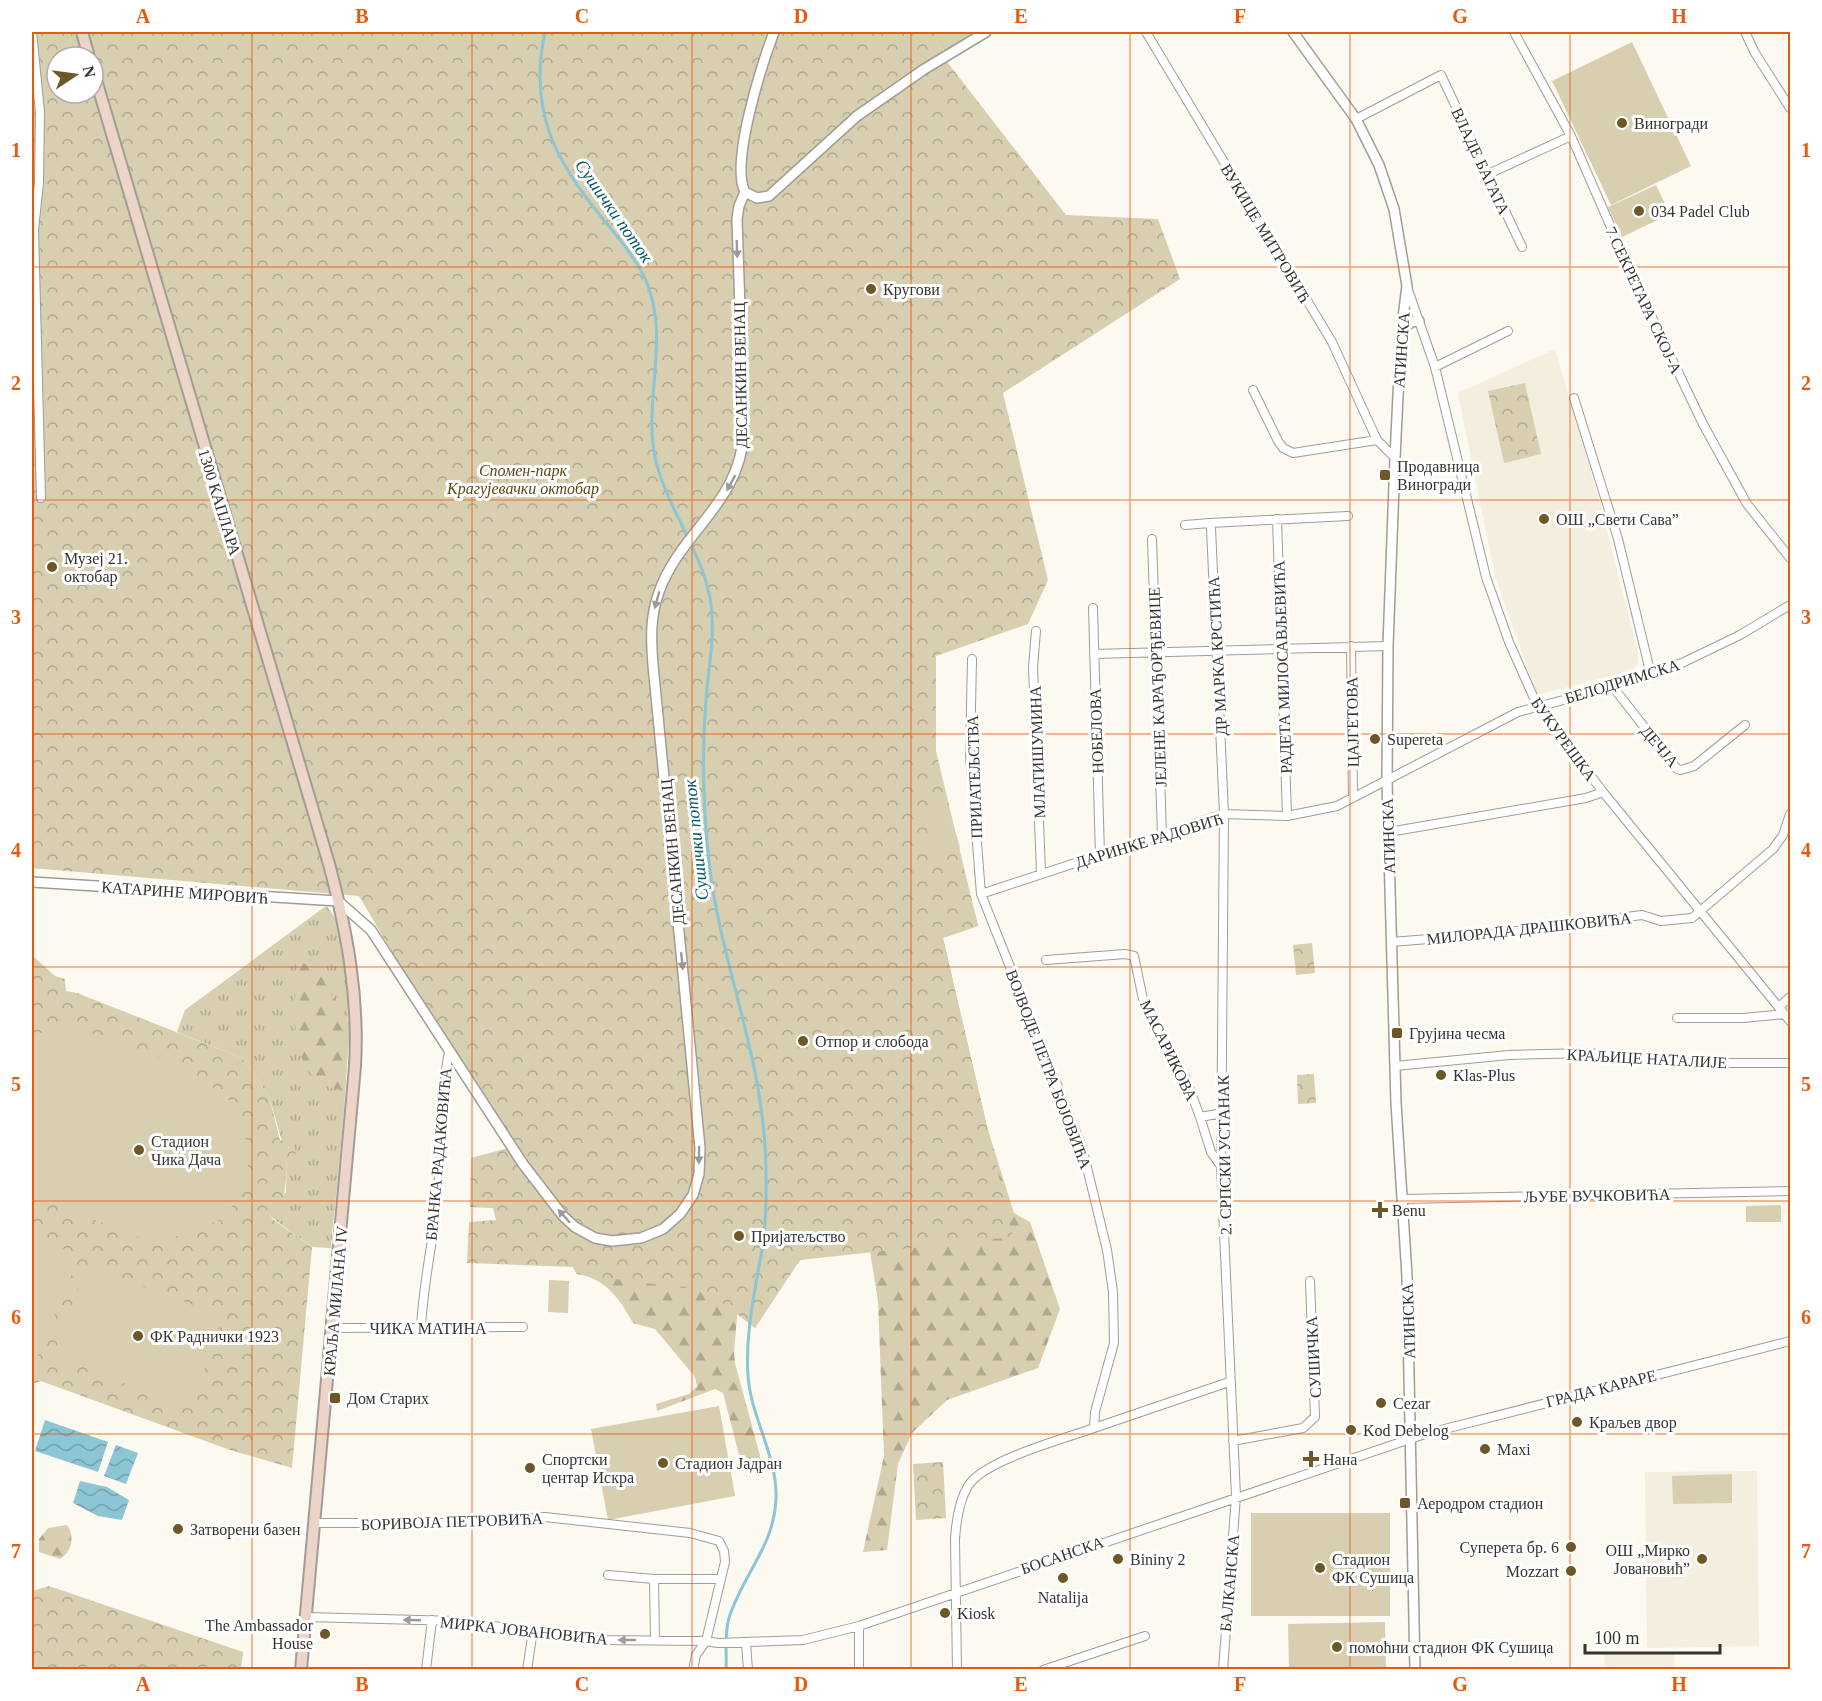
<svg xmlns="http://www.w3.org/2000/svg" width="1822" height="1701" font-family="Georgia,serif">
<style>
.built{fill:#f3eede}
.grass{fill:url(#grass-tufts)}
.forest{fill:url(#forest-firs)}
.park{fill:url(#park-crowns);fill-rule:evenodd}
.pitch{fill:#d8ceb0}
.water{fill:url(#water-waves)}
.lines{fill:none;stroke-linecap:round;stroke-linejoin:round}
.stream{stroke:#8cc5d4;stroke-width:3}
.minor-casing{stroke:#a09d95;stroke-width:10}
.tertiary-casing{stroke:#a09d95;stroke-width:12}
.secondary-casing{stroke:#a09d95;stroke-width:14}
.minor{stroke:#fff;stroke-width:8}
.tertiary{stroke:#fff;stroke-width:9}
.secondary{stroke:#ecd5c8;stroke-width:10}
.oneway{fill:#9a9a98}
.grid{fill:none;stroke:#e8590c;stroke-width:1.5;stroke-opacity:0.55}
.poi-dot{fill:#6d5727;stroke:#fff;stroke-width:2}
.labels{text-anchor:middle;stroke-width:6;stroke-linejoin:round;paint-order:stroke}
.poi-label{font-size:16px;fill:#353431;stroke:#fff;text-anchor:start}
.street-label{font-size:16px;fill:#353431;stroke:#fff}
.park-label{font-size:16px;font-style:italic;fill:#5a4913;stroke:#fff}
.water-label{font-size:18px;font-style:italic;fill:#065969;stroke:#fff}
.neatline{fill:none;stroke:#e8590c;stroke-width:2}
.grid-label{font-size:20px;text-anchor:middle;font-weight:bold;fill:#e8590c}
</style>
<defs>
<pattern id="grass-tufts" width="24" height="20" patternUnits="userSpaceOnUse" patternTransform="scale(1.5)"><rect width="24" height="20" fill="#d8ceb0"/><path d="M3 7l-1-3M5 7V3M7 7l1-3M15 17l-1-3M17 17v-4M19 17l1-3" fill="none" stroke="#b0a890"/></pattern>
<pattern id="forest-firs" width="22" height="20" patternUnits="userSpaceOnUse" patternTransform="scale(1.5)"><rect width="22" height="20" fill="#d8ceb0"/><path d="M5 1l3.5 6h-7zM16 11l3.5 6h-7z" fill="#b0a890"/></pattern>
<pattern id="park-crowns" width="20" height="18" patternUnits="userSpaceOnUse" patternTransform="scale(1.5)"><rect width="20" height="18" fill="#d8ceb0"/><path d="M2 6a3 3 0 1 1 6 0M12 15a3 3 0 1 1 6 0" fill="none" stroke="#b0a890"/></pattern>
<pattern id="water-waves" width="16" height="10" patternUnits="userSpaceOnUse" patternTransform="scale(1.5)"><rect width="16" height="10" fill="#8cc5d4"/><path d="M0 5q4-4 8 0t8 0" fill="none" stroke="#73a1ad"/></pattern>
</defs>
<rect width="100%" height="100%" fill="#fcf9f0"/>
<!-- built -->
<path class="built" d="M1555 349 1600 503 1638 652V663L1633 670 1537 695 1495 576 1458 393Z
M1757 1471 1759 1646 1647 1648 1645 1472Z
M1604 1654H1674L1675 1669H1605Z"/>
<!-- grass -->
<path class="grass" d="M326 906C369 941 336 1189 331 1248L312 1247 271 1217 286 1191 287 1159 269 1096 242 1058 177 1032 185 1010Z"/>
<!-- forest -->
<path class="forest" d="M941 905 974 908 978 926 943 938 987 1127 1014 1213 1030 1222 1060 1309 1038 1368 947 1400 912 1433 898 1464 887 1550 863 1552 884 1456 878 1301 865 1221Z
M297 961 319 969 330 993 350 1025 345 1092C338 1089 326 1087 319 1081 286 1056 296 997 297 961Z
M573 1267 670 1269 738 1305 734 1352 735 1363 762 1463 761 1472 751 1474 743 1470 723 1393 715 1389 657 1411 656 1404 689 1394 697 1386 695 1377 655 1329 633 1323C620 1299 605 1278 577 1274Z
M67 1525C75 1536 72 1552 60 1559L39 1552V1539L48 1528Z"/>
<!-- park -->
<path class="park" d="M32 32H934L941 54 1066 215 1158 219 1180 279 1003 393 1048 580 1028 624 936 656V751L978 926 943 938 1013 1237 800 1260 755 1328 707 1291 577 1274 573 1267 467 1263 469 1222 496 1220 493 1208 470 1207 471 1158 512 1147 477 1095 359 896 32 868ZM57 57H93V93H57Z
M1525 383 1541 454 1504 463 1488 391Z
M1312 943 1315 973 1296 975 1293 945Z
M32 955 55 976 65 979 66 991 77 993 242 1058 269 1096 280 1140 295 1147 296 1155 287 1159C286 1180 287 1202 271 1218L312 1247 292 1468 230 1450 41 1381 32 1384Z
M1314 1074 1316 1103 1298 1104 1297 1075Z
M943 1462 946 1518 916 1520 913 1464Z
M49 1586 243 1652 241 1669H32V1591Z"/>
<!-- pitch -->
<path class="pitch" d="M934 32H975L941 54Z
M1632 42 1691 166 1611 205 1552 81Z
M1656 185 1670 214 1622 237 1608 207Z
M948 808 960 847 934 854 923 815Z
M60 1027 98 1035 185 1067 230 1101 245 1134 248 1166 243 1193 222 1218 195 1233 149 1241 32 1196V1036Z
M1781 1205V1222H1746V1206Z
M32 1237 80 1255 32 1368Z
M87 1266 223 1316 190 1409 53 1355Z
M549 1280 569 1281 568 1313 548 1312Z
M719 1406 735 1496 608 1520 591 1429Z
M1732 1474V1503L1673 1504 1672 1476Z
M1251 1513H1390V1616H1251Z
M1385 1622 1386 1669H1289L1288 1624Z"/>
<!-- water -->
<path class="water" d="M45 1420 108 1442 98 1472 35 1451Z
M116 1445 138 1453 126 1484 104 1476Z
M80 1481 107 1487 129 1500 122 1520 98 1516 73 1503Z"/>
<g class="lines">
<!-- stream -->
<path class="stream" d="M545 32C528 110 555 161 603 219 618 238 638 260 647 283 669 339 645 395 654 452 664 507 703 549 711 604 715 634 709 668 706 698 702 749 703 801 708 852 717 952 759 1045 765 1146 767 1180 767 1215 762 1249 755 1292 745 1332 748 1376 751 1418 778 1457 776 1500 774 1546 742 1576 729 1618 724 1634 727 1653 726 1670"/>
<!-- minor casing -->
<g class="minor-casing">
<path id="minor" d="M32 32 40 112 39 183 34 229 41 498
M1146 32 1332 342 1377 440 1395 458
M1514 32 1571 136 1635 282 1703 424 1747 504 1790 558
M1745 32 1755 53 1790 108
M1356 119 1441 75 1522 247
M1486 175 1571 136
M1407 287 1435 367 1486 577 1509 642 1537 705 1603 792 1790 1021
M1435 367 1508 331
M1253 390 1278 441 1283 448 1293 453 1377 440
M1574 398 1618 539 1651 675
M1277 519 1287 816
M1210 523 1348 516
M1185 525 1210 523 1211 528 1224 814 1221 1166 1236 1496 1223 1670
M1152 539 1162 835
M1093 608 1100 855
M1036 631 1033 667 1041 873
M1351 646 1353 798
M1094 654 1388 646
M1613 687 1677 769 1681 770 1694 766 1745 725
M1389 832 1586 798 1603 792
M981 894 1224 814 1287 816 1337 806 1518 712 1613 687 1682 663 1740 635 1790 605
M1392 942 1501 933 1642 915 1661 921 1692 918 1773 849 1783 835 1790 814
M1046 960 1125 954 1134 956 1144 1004 1186 1079 1200 1117 1223 1113
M1779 1007 1790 997
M1677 1018H1743L1785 1014
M1395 1066 1509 1055 1588 1053 1695 1063H1790
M1200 1117 1211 1152 1221 1166
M1403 1199 1790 1191
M333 1328 523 1327
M421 1328C423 1286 432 1246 437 1204 442 1154 439 1102 449 1052
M1094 1428 1229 1382
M1233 1441 1303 1428 1315 1417 1310 1281
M315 1523H466L545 1517 690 1533 719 1541 724 1551 725 1562 706 1641 696 1655 693 1670
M608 1575 654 1579
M306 1617 457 1621 597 1640 706 1641 718 1643 803 1640 859 1626 1425 1434 1790 1341
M859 1626V1670
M655 1640 654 1579H721
M746 1643 748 1670
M426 1670 432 1620
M527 1670 533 1630
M957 1670 955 1540C956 1522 959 1501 968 1486 984 1460 1064 1439 1094 1428L1095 1412 1114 1343 1113 1292 1107 1250 1082 1147 981 894 970 754 972 659
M1043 1670 1145 1636"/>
</g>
<!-- tertiary casing -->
<g class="tertiary-casing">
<path id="tertiary" d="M1293 32 1356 119 1379 165 1394 209 1407 286 1401 333 1395 458 1388 646 1387 781 1396 1103 1407 1276 1415 1670
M745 192 757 198 769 196 857 116 923 70 986 32
M745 192C730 163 762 64 774 32
M1402 331 1411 322 1419 321
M32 882 338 901 371 930 523 1164 563 1216 575 1227 595 1238 612 1241 641 1238 663 1229 680 1214 693 1195 699 1174 700 1148 653 665C651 640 650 616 659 592 681 530 741 504 744 430L737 219 739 206 745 192"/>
</g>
<!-- secondary casing -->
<g class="secondary-casing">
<path id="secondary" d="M82 32 89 57
M93 70 329 864C347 932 359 996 355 1066L301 1670"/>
</g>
<!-- minor -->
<use href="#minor" class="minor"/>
<!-- tertiary -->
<use href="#tertiary" class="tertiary"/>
<!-- secondary -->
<use href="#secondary" class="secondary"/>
</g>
<!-- one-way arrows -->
<defs><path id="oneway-solid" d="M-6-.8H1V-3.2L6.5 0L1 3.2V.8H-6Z" transform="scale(1.5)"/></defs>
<g class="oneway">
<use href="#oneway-solid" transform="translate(737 249) rotate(88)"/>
<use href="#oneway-solid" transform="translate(731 483) rotate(119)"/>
<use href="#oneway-solid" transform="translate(657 600) rotate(105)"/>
<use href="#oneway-solid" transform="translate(682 961) rotate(84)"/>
<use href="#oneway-solid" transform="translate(699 1155) rotate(91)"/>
<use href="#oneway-solid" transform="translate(564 1216) rotate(-132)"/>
<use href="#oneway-solid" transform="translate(412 1620) rotate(-178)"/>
<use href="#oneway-solid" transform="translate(627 1640) rotate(180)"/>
</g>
<!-- grid -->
<path class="grid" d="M252 32V1670M472 32V1670M692 32V1670M911 32V1670M1130 32V1670M1350 32V1670M1570 32V1670M32 267H1790M32 500H1790M32 734H1790M32 967H1790M32 1201H1790M32 1434H1790"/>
<!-- markers -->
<g class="poi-dot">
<circle cx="1622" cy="123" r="6"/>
<circle cx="1639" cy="211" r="6"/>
<circle cx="871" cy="289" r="6"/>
<rect x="1379" y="469" width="12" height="12" rx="3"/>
<circle cx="1544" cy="519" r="6"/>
<circle cx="52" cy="567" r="6"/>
<circle cx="1375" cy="739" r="6"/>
<rect x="1391" y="1027" width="12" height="12" rx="3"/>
<circle cx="803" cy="1041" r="6"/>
<circle cx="1441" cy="1075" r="6"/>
<circle cx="139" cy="1150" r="6"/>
<path d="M1377 1201h6v6h6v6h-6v6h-6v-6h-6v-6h6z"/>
<circle cx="739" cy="1236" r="6"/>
<circle cx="138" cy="1336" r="6"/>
<rect x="329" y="1392" width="12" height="12" rx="3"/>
<circle cx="1381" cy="1403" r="6"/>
<circle cx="1577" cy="1422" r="6"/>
<circle cx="1351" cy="1430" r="6"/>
<circle cx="1485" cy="1449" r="6"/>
<path d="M1308 1450h6v6h6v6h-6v6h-6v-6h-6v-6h6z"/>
<circle cx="663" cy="1463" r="6"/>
<circle cx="530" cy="1468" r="6"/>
<rect x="1399" y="1497" width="12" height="12" rx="3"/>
<circle cx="178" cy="1529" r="6"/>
<circle cx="1571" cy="1547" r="6"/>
<circle cx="1118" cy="1559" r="6"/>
<circle cx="1702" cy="1559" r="6"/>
<circle cx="1320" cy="1568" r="6"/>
<circle cx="1571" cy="1571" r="6"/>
<circle cx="1063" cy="1578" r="6"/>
<circle cx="945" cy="1613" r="6"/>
<circle cx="325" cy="1634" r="6"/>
<circle cx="1337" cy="1647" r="6"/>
</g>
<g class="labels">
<!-- poi labels -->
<g class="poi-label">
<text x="1634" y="129">Виногради</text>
<text x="1651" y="217">034 Padel Club</text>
<text x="883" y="295">Кругови</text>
<text x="1397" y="472">Продавница<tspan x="1397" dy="18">Виногради</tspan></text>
<text x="1556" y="525">ОШ „Свети Сава”</text>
<text x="64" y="564">Музеј 21.<tspan x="64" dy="18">октобар</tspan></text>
<text x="1387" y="745">Supereta</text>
<text x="1409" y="1039">Грујина чесма</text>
<text x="815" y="1047">Отпор и слобода</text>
<text x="1453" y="1081">Klas-Plus</text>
<text x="151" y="1147">Стадион<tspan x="151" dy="18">Чика Дача</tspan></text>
<text x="1392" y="1216">Benu</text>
<text x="751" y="1242">Пријатељство</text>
<text x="150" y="1342">ФК Раднички 1923</text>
<text x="347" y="1404">Дом Старих</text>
<text x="1393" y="1409">Cezar</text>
<text x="1589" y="1428">Краљев двор</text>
<text x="1363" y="1436">Kod Debelog</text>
<text x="1497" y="1455">Maxi</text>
<text x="542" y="1465">Спортски<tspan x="542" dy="18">центар Искра</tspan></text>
<text x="1323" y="1465">Нана</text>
<text x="675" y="1469">Стадион Јадран</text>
<text x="1417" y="1509">Аеродром стадион</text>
<text x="190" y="1535">Затворени базен</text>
<text x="1559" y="1553" text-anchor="end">Суперета бр. 6</text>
<text x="1690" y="1556" text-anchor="end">ОШ „Мирко<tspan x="1690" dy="18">Јовановић”</tspan></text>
<text x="1130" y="1565">Bininy 2</text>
<text x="1332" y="1565">Стадион<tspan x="1332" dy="18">ФК Сушица</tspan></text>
<text x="1559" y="1577" text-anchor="end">Mozzart</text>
<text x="1063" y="1603" text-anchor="middle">Natalija</text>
<text x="957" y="1619">Kiosk</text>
<text x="313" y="1631" text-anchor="end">The Ambassador<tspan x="313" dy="18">House</tspan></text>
<text x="1349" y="1653">помоћни стадион ФК Сушица</text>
</g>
<!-- street labels -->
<g class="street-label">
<text transform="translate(1481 161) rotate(65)" y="6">ВЛАДЕ БАГАТА</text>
<text transform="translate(1266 233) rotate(59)" y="6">ВУКИЦЕ МИТРОВИЋ</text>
<text transform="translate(1644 300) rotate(65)" y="6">7 СЕКРЕТАРА СКОЈ-А</text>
<text transform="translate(1401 350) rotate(-86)" y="6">АТИНСКА</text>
<text transform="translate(740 375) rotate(-91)" y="6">ДЕСАНКИН ВЕНАЦ</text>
<text transform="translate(220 502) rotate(73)" y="6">1300 КАПЛАРА</text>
<text transform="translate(1217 656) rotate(-93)" y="6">ДР МАРКА КРСТИЋА</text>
<text transform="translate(1282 667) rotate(-92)" y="6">РАДЕТА МИЛОСАВЉЕВИЋА</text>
<text transform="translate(1622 681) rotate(-17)" y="6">БЕЛОДРИМСКА</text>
<text transform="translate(1157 687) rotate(-92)" y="6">ЈЕЛЕНЕ КАРАЂОРЂЕВИЦЕ</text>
<text transform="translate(1352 722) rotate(-91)" y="6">ЦАЈГЕТОВА</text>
<text transform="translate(1096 731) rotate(-92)" y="6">НОБЕЛОВА</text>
<text transform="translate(1564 739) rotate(54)" y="6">БУКУРЕШКА</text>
<text transform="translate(1660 746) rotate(50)" y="6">ДЕЧЈА</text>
<text transform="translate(1037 752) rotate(-92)" y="6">МЛАТИШУМИНА</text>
<text transform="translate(974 777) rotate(-92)" y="6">ПРИЈАТЕЉСТВА</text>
<text transform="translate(1388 836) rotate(-92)" y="6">АТИНСКА</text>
<text transform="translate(1149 840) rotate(-17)" y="6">ДАРИНКЕ РАДОВИЋ</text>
<text transform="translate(672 852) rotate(-95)" y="6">ДЕСАНКИН ВЕНАЦ</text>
<text transform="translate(185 892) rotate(4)" y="6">КАТАРИНЕ МИРОВИЋ</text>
<text transform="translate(1529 928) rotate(-6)" y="6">МИЛОРАДА ДРАШКОВИЋА</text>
<text transform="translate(1169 1050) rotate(64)" y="6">МАСАРИКОВА</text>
<text transform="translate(1647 1058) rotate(3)" y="6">КРАЉИЦЕ НАТАЛИЈЕ</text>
<text transform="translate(1049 1069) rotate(69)" y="6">ВОЈВОДЕ ПЕТРА БОЈОВИЋА</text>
<text transform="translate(438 1154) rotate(-85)" y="6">БРАНКА РАДАКОВИЋА</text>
<text transform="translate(1224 1155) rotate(-91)" y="6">2. СРПСКИ УСТАНАК</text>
<text transform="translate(1597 1195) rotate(-1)" y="6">ЉУБЕ ВУЧКОВИЋА</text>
<text transform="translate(335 1301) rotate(-85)" y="6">КРАЉА МИЛАНА IV</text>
<text transform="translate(1408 1321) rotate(-92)" y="6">АТИНСКА</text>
<text x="428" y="1334">ЧИКА МАТИНА</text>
<text transform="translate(1313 1357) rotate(-93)" y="6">СУШИЧКА</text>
<text transform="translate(1601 1388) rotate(-14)" y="6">ГРАДА КАРАРЕ</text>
<text transform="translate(452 1521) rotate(-2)" y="6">БОРИВОЈА ПЕТРОВИЋА</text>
<text transform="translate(1062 1555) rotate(-19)" y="6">БОСАНСКА</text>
<text transform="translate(1229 1583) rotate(-85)" y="6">БАЛКАНСКА</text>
<text transform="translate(524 1630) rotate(6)" y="6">МИРКА ЈОВАНОВИЋА</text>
</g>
<!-- park labels -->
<g class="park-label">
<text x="523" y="476">Спомен-парк<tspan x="523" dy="18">Крагујевачки октобар</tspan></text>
</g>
<!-- water labels -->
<g class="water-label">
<text transform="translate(614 211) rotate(55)" y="6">Сушички поток</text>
<text transform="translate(696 840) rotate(-96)" y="6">Сушички поток</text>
</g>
</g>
<!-- border -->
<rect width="1822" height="1701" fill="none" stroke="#ffffff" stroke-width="66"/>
<!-- north arrow -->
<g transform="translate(75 75) rotate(77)"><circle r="28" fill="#ffffff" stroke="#aeaead" stroke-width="1.5"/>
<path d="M0-4.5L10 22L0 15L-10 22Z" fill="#6d5727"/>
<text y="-9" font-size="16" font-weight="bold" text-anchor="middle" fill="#353431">N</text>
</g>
<!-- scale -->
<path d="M1585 1644v9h135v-9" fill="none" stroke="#353431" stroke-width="3"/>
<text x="1594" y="1644" font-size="18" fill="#353431" stroke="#ffffff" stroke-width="4.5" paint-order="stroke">100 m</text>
<rect x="33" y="33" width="1756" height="1635" class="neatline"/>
<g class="grid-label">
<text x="143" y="23">A</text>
<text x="362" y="23">B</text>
<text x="582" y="23">C</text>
<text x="801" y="23">D</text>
<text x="1021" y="23">E</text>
<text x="1240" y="23">F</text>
<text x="1460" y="23">G</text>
<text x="1679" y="23">H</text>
<text x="16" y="157">1</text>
<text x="1806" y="157">1</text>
<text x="16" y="390">2</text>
<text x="1806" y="390">2</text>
<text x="16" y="624">3</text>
<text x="1806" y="624">3</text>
<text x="16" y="857">4</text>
<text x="1806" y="857">4</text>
<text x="16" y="1091">5</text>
<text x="1806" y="1091">5</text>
<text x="16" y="1324">6</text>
<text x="1806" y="1324">6</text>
<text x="16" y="1558">7</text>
<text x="1806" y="1558">7</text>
<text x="143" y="1691">A</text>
<text x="362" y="1691">B</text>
<text x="582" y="1691">C</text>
<text x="801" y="1691">D</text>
<text x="1021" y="1691">E</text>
<text x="1240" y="1691">F</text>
<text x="1460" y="1691">G</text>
<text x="1679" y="1691">H</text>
</g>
</svg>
